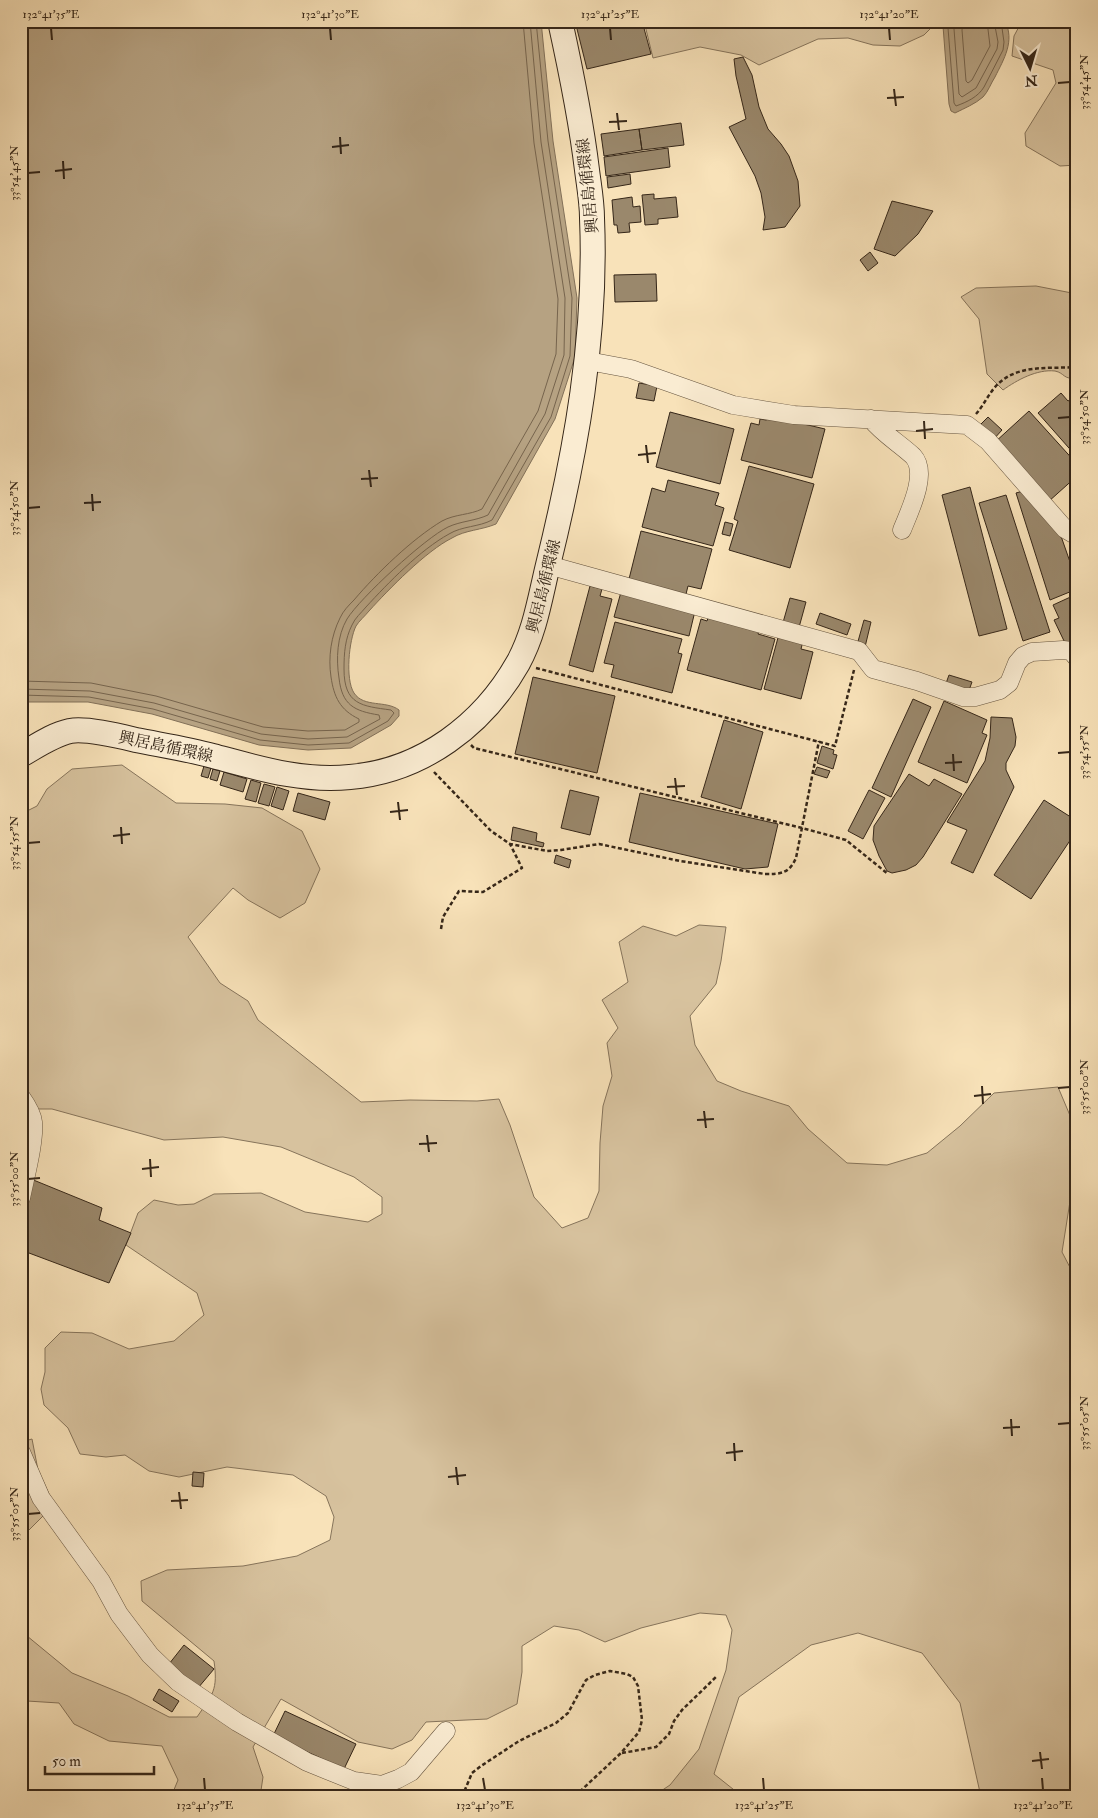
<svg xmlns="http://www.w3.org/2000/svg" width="1098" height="1818" font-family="'IM FELL Double Pica','Noto Serif JP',serif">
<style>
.green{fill:#d7c29e;stroke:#86745b}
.water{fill:#b6a282;stroke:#827058}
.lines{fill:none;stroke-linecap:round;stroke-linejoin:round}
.shore{stroke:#76644d;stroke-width:1}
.building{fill:#9a886c;stroke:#352618}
.street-casing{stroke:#665540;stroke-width:19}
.secondary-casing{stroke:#352618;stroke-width:26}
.path{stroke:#352618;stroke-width:2.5;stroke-dasharray:4 2.5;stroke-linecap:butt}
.street{stroke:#faecd2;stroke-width:18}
.secondary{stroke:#faecd2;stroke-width:24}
.ticks{fill:none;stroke:#352618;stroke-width:2}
.labels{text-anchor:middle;stroke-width:4.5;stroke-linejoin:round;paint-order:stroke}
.street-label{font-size:16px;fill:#352618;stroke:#faecd2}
.neatline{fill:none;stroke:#352618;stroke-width:2}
.ticks-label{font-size:12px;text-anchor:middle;fill:#352618}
</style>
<rect width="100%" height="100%" fill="#f8e2b9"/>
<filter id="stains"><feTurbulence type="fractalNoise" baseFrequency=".004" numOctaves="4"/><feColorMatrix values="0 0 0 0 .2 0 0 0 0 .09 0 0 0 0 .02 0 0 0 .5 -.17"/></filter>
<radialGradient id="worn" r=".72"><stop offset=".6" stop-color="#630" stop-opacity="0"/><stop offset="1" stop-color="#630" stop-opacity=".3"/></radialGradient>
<!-- green -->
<path class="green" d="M644 21H938L924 35 900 46 873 45 848 38 818 39 759 65 741 55 700 47 653 58Z
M1022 21H1077V165L1060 166 1026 146 1025 133 1056 83 1053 70 1012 56 1014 36Z
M1036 286 1077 294V378C1063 380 1065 373 1055 371 1037 369 1017 380 1003 390L987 374 979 319 961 297 976 288Z
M122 765 176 803 225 804 262 808 302 831 320 869 305 903 280 918 248 900 233 888 188 937 220 983 248 1001 258 1020 361 1102 410 1100 477 1101 499 1099 510 1125 534 1197 562 1228 588 1218 599 1191 600 1143 603 1106 612 1076 607 1043 618 1028 602 1000 628 982 619 942 643 926 676 936 699 925 726 927 721 961 716 984 690 1016 695 1045 717 1081 741 1091 789 1106 808 1129 847 1163 887 1165 927 1153 960 1126 994 1093 1058 1087 1074 1125V1176L1062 1252 1077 1281V1797H981L960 1703 922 1653 858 1633 811 1645 739 1697 714 1774 743 1797H652L670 1785 699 1749 726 1670 732 1630 726 1615 700 1613 641 1628 605 1642 579 1630 554 1626 522 1646V1672L517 1704 487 1719 426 1722 412 1740 392 1749 358 1742 281 1699 253 1747 263 1777 260 1797H171L178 1780 162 1746 109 1741 74 1724 59 1703 27 1701 21 1694V1631L72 1673 128 1696 169 1717H197C213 1694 218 1690 214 1661L142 1601 141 1581 167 1570 243 1566 297 1556 330 1540 334 1517 326 1496 293 1475 227 1467 179 1477 149 1471 125 1455 106 1457 80 1454 68 1428 44 1405 41 1389 45 1372V1348L61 1332 92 1333 129 1349 174 1341 204 1315 197 1293 126 1245 138 1213 154 1200 178 1205 194 1204 214 1194 261 1193 305 1212 368 1222 382 1214V1197L354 1177 281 1147 223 1137 164 1140 52 1109H21V951L27 925 21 896V814L37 806 47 789 72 769Z
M32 1439 38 1470 54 1505 21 1538V1442Z"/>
<!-- water -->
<path class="water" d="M21 21H541L553 141 577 298 575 357 555 419 496 524C482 530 465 530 452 538 426 551 389 589 369 611 365 616 359 621 356 626 349 640 345 679 354 693 364 708 386 700 399 710V716L391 725 351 748 308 750 259 745 152 714 88 702H28L21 700Z
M945 21H1005C1015 41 1004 59 995 77 991 83 988 92 983 97 975 104 965 108 955 113L951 111 949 104 943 26Z"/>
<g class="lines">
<!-- shore -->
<path class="shore" d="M949 21 948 28 954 103 956 106C967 102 978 97 984 87L1003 50 1004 42 1001 21
M956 21 954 29 959 94 962 97 976 88 997 49 998 42 994 21
M963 21 962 30 966 81 968 83 972 80 990 46 987 21
M21 681 91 683 156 696 263 727 308 731 345 730 359 722V719C340 710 334 697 331 677 328 657 331 636 340 618 343 611 349 605 354 600 377 573 412 539 442 521 455 514 470 515 482 509L538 411 556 354 558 299 534 143 523 21
M21 689 90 691 154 703 261 734 308 739 347 737 380 719 379 715C354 711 342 705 339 678 336 659 337 636 347 619 360 598 425 538 448 527 461 521 475 521 488 515L545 414 564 355 565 298 541 142 530 21
M21 695 89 697 153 709 260 740 308 745 349 743 388 721 394 713 391 710C362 706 344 705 344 669 344 653 345 639 352 625 355 618 361 613 366 607 388 583 420 550 449 534 462 526 479 527 492 520L551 417 570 356 572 298 548 141 536 21"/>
</g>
<!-- building -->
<path class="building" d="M575 21H642L651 54 587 69Z
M743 57 752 75 759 107 768 129 781 144 789 156 798 181 800 206 785 227 763 230 765 217 761 193 755 176 729 127 746 119 736 76 734 59Z
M681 123 684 145 642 150 639 129Z
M639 129 642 150 604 156 601 134Z
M668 148 670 167 606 176 604 157Z
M630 174 631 184 608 188 607 177Z
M654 194V199L676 197 678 217 658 219V224L645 225 642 195Z
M632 197 633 207 640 206 641 222 629 223 630 232 618 233 617 225H614L612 200Z
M892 201 933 211 918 234 895 256 874 249Z
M870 252 878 263 868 271 860 260Z
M656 274 657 301 615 302 614 275Z
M639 383 657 386 654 401 636 398Z
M1061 393 1068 401 1077 396 1076 456 1038 413Z
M1029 411 1077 464V476L1048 502 994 443Z
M670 412 734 429 720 484 656 467Z
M774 417 825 429 812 478 741 460 751 423 759 425 760 419 766 420Z
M988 417 1002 430 993 440 979 426Z
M749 466 814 484 790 568 729 550 738 521 734 519Z
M668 480 719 493 715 505 724 508 713 546 642 527 652 488 665 492Z
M970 487 1007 629 979 636 942 495Z
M1023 491 1052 521 1062 539 1077 582V589L1050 600 1016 493Z
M1006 495 1050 632 1023 641 979 503Z
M725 522 733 524 730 536 722 534Z
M641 531 712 549 701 589 688 586 685 598 628 583Z
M590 586 602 589 600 596 612 599 593 672 569 665Z
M621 592 695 611 689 636 614 617Z
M1077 594V638L1065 643 1054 620 1059 618 1053 605Z
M790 598 806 602 798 631 782 626Z
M820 613 851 624 847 635 816 624Z
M709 615 760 628 758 634 775 639 761 690 687 670 701 619 707 621Z
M864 620 871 622 865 647 857 645Z
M615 622 682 639 678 653 682 654 672 693 611 677 614 665 604 663Z
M779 634 803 641 801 649 813 652 801 699 764 689Z
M949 675 972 682 968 693 945 686Z
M533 677 615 696 597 773 515 754Z
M913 699 931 707 891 797 872 788Z
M944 701 987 720 982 733 987 735 967 783 918 762Z
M991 717 1012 718 1016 737 1015 746 1006 763V770L1014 787 973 873 951 863 967 830 947 822 985 761 990 738Z
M724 720 763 732 741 809 701 797Z
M822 746 834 750 833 754 837 755 833 769 817 763Z
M204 766 211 768 208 778 201 776Z
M817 767 830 771 827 778 814 774Z
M213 769 220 771 217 781 210 779Z
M224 772 247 779 243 792 220 785Z
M909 774 929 786 934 779 962 794 923 857 916 865 906 870 892 873 887 871 879 856 873 840 874 826Z
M251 780 261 783 256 802 245 799Z
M264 784 275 787 269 806 258 803Z
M277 787 289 791 283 810 271 806Z
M570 790 599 797 590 835 561 828Z
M869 790 885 798 863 839 848 831Z
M298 793 330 802 325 820 293 811Z
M640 793 778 824 768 867 745 869 629 842Z
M1044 800 1077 821V830L1031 899 994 875Z
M513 827 537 833 536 841 544 843 543 847 511 840Z
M556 855 571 860 569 868 554 863Z
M31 1179 102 1208 99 1220 131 1233 109 1283 21 1250Z
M193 1472 204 1473 203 1487 192 1486Z
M184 1645 214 1669 198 1688 169 1664Z
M159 1689 179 1701 172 1712 153 1700Z
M285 1711 356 1744 344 1769 273 1736Z"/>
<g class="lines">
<!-- street casing -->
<g class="street-casing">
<path id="street" d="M588 361 631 369 733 405 794 415 967 425 988 441 1065 529 1077 536
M871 419C883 434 899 443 913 456 929 473 909 512 902 530
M548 565 859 651 873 669 917 681 963 697H975L1000 690 1009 683 1017 663 1023 656 1032 652 1063 650 1071 651 1077 658
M21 1097C26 1104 32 1113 33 1122 35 1141 25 1178 21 1198
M21 1452 41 1498 101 1581 119 1614 150 1655 178 1682 237 1722 307 1762 354 1781 382 1785 398 1779 411 1772 446 1731"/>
</g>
<!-- secondary casing -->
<g class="secondary-casing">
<path id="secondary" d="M21 755C37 746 52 735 70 731 86 728 119 736 136 740 161 745 188 749 213 756 258 768 303 782 350 777 422 771 483 725 518 663 535 632 540 598 548 565 576 451 597 336 592 218 592 202 589 186 587 170 581 120 571 71 560 21"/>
</g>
<!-- path -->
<path class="path" d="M976 414C984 405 990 391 999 383 1020 364 1050 369 1077 367
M536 668 835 746 854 670
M471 745 474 748 802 828 846 840 888 874
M434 772 491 831 510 844 547 851 561 850 599 844 680 861 765 874C780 874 789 874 796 858L819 741
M441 929 443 917 459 891 483 892 522 868 510 844
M622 1753 656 1747 669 1734 674 1721 682 1710 717 1676
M462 1797 472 1773 481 1766 519 1741 556 1723 568 1713 586 1680 595 1675 610 1671 627 1674 633 1677 638 1686 642 1720 639 1732 621 1753 574 1797"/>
<!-- street -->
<use href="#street" class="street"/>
<!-- secondary -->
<use href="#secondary" class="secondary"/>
</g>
<!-- ticks -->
<path class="ticks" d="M51 28 52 40M330 28 331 40M610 28 611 40M889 28 890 40M1058 83 1070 82M894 89 896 106M887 98 904 97M617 113 619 130M609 122 627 121M340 137 341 154M332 147 349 145M63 161 64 179M55 171 72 169M28 173 40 172M1058 418 1070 417M924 421 925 439M916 431 933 429M646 445 648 463M638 455 656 453M369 470 371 487M361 479 378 478M92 494 93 511M84 503 101 502M28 508 40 507M1058 753 1070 752M953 754 954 771M945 763 962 762M675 778 677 795M667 787 685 786M398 802 400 820M390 812 408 810M121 827 122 844M113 836 130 834M28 843 40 842M982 1086 983 1104M1058 1088 1070 1087M974 1096 991 1094M704 1111 706 1128M697 1120 714 1119M427 1135 429 1152M419 1144 437 1143M150 1159 151 1177M142 1169 159 1167M28 1179 40 1178M1011 1419 1012 1436M1058 1424 1070 1423M1003 1428 1020 1427M734 1443 735 1461M726 1453 743 1451M456 1467 458 1485M448 1477 466 1475M179 1492 181 1509M171 1501 188 1500M28 1514 40 1513M1040 1752 1042 1769M1032 1761 1049 1759M204 1778 205 1790M483 1778 485 1790M763 1778 764 1790M1042 1778 1043 1790"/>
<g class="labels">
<!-- street labels -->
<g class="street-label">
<text transform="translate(587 186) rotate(-96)" y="6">興居島循環線</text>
<text transform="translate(543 586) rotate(-76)" y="6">興居島循環線</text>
<text transform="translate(166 746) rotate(12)" y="6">興居島循環線</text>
</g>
</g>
<!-- margin -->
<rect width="1098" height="1818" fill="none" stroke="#f8e2b9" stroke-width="55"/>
<!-- north arrow -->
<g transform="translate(1030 68) rotate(175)" stroke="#faecd2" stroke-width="4" paint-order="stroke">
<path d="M0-4L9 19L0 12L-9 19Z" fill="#352618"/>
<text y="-8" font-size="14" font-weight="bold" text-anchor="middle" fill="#352618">N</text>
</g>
<!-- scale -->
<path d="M45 1766v8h109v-8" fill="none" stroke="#352618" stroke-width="2.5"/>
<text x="52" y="1766" font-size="15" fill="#352618" stroke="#faecd2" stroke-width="4" paint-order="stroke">50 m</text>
<rect x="28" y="28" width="1042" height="1762" class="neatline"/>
<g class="ticks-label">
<text x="51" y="18">132°41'35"E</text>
<text x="330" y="18">132°41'30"E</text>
<text x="610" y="18">132°41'25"E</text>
<text x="889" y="18">132°41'20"E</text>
<text transform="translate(1084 82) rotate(-90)" y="4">33°54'45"N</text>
<text transform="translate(14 173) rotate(-90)" y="4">33°54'45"N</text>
<text transform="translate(1084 417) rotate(-90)" y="4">33°54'50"N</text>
<text transform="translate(14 508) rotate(-90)" y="4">33°54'50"N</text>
<text transform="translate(1084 752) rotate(-90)" y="4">33°54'55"N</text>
<text transform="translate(14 843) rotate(-90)" y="4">33°54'55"N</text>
<text transform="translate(1084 1087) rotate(-90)" y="4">33°55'00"N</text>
<text transform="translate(14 1179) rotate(-90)" y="4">33°55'00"N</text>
<text transform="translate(1084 1423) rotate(-90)" y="4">33°55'05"N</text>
<text transform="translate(14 1514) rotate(-90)" y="4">33°55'05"N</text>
<text x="205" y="1809">132°41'35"E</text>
<text x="485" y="1809">132°41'30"E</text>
<text x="764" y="1809">132°41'25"E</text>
<text x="1043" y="1809">132°41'20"E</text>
</g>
<rect width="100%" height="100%" filter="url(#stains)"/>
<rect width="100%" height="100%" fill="url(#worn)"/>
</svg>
